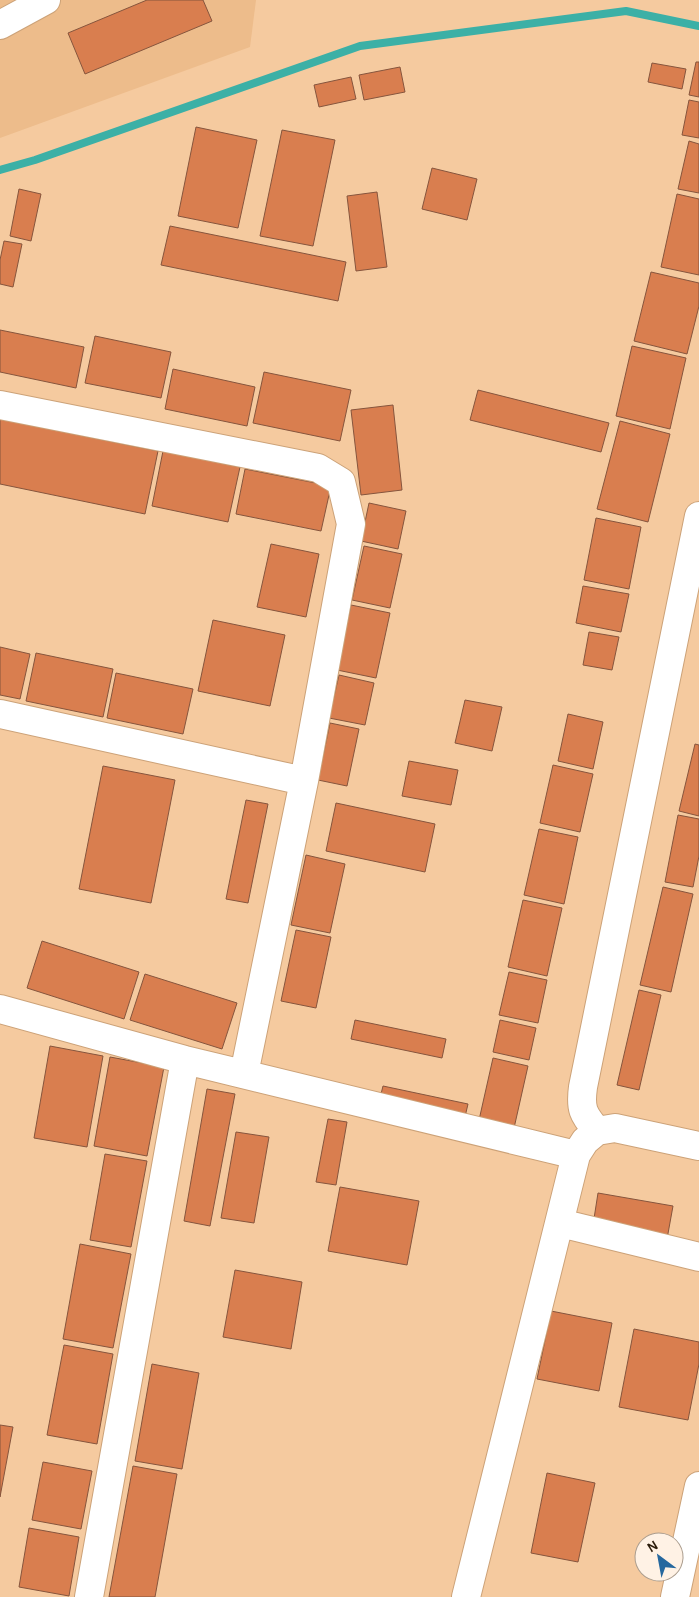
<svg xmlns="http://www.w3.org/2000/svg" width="699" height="1597" font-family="'Alegreya Sans',sans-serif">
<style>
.built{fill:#edbc8b}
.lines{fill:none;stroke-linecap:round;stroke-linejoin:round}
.stream{stroke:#3cb0a6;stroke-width:8}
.building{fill:#d97e4f;stroke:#86553d}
.minor-casing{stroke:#cca278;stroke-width:30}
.minor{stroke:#fff;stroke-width:28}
</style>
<rect width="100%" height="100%" fill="#f5ca9f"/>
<!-- built -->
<path class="built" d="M0 0H256L250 47 0 138Z"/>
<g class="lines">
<!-- stream -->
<path class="stream" d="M0 170 35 160 360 46 626 11 699 26"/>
</g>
<!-- building -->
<path class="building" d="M147 0H203L212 21 85 74 68 33Z
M696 62H699V97L689 95Z
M652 63 686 69 682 89 648 82Z
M400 67 405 92 364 100 359 75Z
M351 77 356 99 319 107 314 85Z
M689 100 699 102V138L682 135Z
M196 127 257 140 238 228 178 216Z
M282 130 335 140 313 246 260 236Z
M689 141 699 144V193L678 189Z
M432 168 477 179 467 220 422 209Z
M19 189 41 194 31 241 10 236Z
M377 192 387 267 356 271 347 196Z
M677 194 699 199V275L661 267Z
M170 226 346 262 338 301 161 265Z
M4 241 22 244 13 287 0 284V260Z
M651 272 699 283V306L687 354 634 341Z
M0 330 84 347 76 388 0 372Z
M95 336 171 352 161 398 85 383Z
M632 346 686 358 670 429 616 416Z
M173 369 255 387 247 426 165 409Z
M264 372 351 390 340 441 253 423Z
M478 390 609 423 601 452 470 420Z
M393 405 402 490 361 495 351 410Z
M0 419 158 451 145 514 0 484Z
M620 421 670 434 648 522 597 509Z
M163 451 240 467 228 522 152 506Z
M245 469 331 486 321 531 236 514Z
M369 503 406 511 398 549 361 541Z
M596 518 641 527 629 589 584 580Z
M271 544 319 554 306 617 257 607Z
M364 546 402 554 390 608 352 600Z
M583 586 629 594 621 632 576 623Z
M351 605 390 613 376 678 337 670Z
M213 620 285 635 270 706 198 691Z
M589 632 619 637 612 670 583 665Z
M0 647 30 654 20 699 0 695Z
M36 653 113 669 103 717 26 701Z
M116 673 193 689 183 734 107 718Z
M339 675 374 683 365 725 329 718Z
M465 700 502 707 492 751 455 743Z
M568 714 603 722 593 769 558 761Z
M330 723 359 729 347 786 318 780Z
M695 744 699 745V816L679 811Z
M409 761 458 770 451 805 402 796Z
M553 765 593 774 580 832 540 823Z
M103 766 175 780 151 903 79 889Z
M246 800 268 804 248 903 226 899Z
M336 803 435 824 425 872 326 851Z
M678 815 699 819V856L693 887 665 882Z
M539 829 578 837 564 904 524 895Z
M306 855 345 864 330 933 291 925Z
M663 887 693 894 671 992 640 985Z
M523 900 562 908 547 976 508 967Z
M296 930 331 937 316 1008 281 1001Z
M42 941 139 972 124 1019 27 988Z
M509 972 547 980 538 1023 499 1015Z
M145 974 237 1003 222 1049 130 1020Z
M639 990 661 995 639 1090 617 1085Z
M355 1020 446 1039 442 1058 351 1039Z
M500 1020 536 1028 529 1060 493 1052Z
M50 1046 103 1056 87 1147 34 1138Z
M110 1057 164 1067 147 1156 94 1146Z
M493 1058 528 1066 512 1137 477 1129Z
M383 1086 468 1104 464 1121 379 1102Z
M207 1089 235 1094 210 1226 184 1221Z
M328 1119 347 1122 336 1185 316 1182Z
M236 1132 269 1137 254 1223 221 1218Z
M105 1154 147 1161 131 1247 90 1240Z
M340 1187 419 1201 407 1265 328 1251Z
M598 1193 673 1206 667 1239 593 1225Z
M80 1244 131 1254 113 1348 63 1339Z
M235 1270 302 1282 291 1349 223 1337Z
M551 1311 612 1323 599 1391 537 1379Z
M634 1329 699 1342V1364L688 1420 619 1407Z
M64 1345 113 1354 97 1444 47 1435Z
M152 1364 199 1373 182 1469 135 1461Z
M0 1425 13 1427 0 1497Z
M43 1462 92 1471 81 1529 32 1520Z
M133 1466 177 1474 155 1597H109Z
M547 1473 595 1483 578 1562 531 1553Z
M29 1528 79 1537 69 1596 19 1587Z"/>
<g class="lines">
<!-- minor casing -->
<g class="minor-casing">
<path id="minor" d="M0 25 46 0
M0 405 318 468 341 482 351 524 304 781 244 1074
M0 714 304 781
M0 1009 185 1060 576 1155
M597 1131C583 1114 580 1109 583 1087L699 516
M560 1223 699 1257
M89 1597 185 1060
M466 1597 576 1155 585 1141 597 1131 615 1128 699 1146
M675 1597 699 1486"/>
</g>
<!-- minor -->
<use href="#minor" class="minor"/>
</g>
<!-- north arrow -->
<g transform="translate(659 1557) rotate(328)"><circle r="24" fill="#fff2e5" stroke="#ab9d8e"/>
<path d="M0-4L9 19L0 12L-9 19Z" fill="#26689e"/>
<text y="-8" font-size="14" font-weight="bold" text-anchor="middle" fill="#2c1d0c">N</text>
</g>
</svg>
